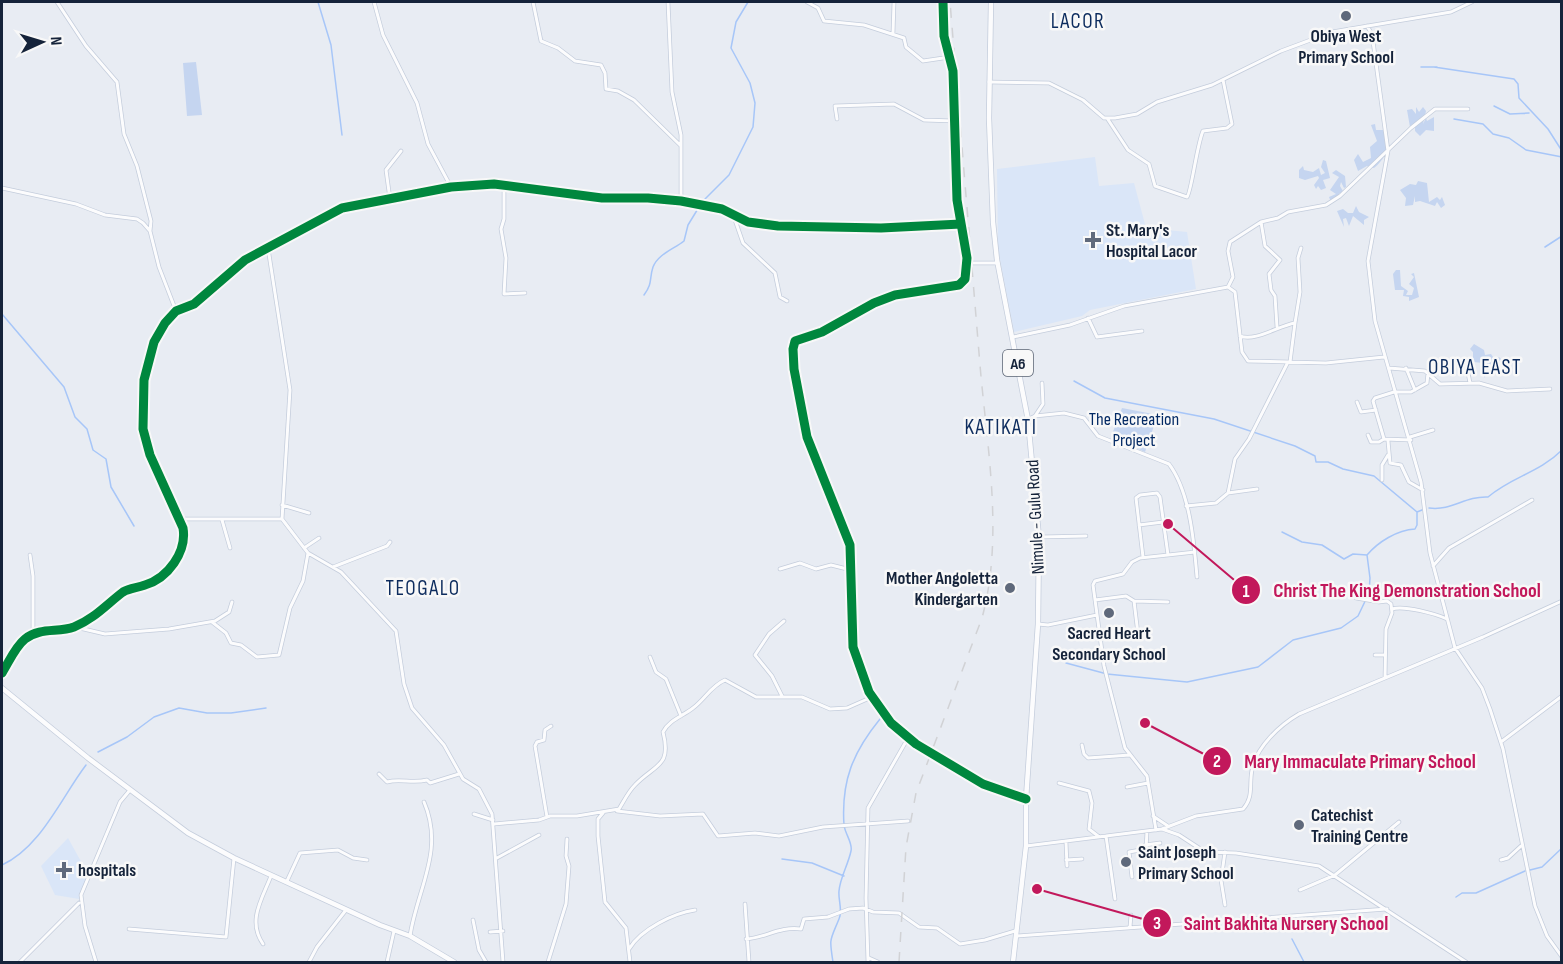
<svg xmlns="http://www.w3.org/2000/svg" width="1563" height="964" font-family="'Sofia Sans Condensed',sans-serif">
<style>
.built{fill:#dae6f8}
.green{fill:#c5d5f0}
.lines{fill:none;stroke-linecap:round;stroke-linejoin:round}
.stream{stroke:#a7c6f8;stroke-width:1.5}
.minor-casing{stroke:#c4cddc;stroke-width:4.5}
.major-casing{stroke:#c4cddc;stroke-width:6}
.minor{stroke:#fcfcfd;stroke-width:3}
.major{stroke:#fcfcfd;stroke-width:4.5}
.rail{stroke:#d1d2d5;stroke-width:1.5;stroke-dasharray:10 10;stroke-linecap:butt}
.cycleway-casing{stroke:#f8f8f8;stroke-width:13}
.cycleway{stroke:#00873e;stroke-width:9}
.poi-dot{fill:#5f697b;stroke:#f8f8f8;stroke-width:2}
.labels{text-anchor:middle;stroke-width:5;stroke-linejoin:round;paint-order:stroke}
.shield{fill:#f8f8f8;stroke:#596373;stroke-width:1.5}
.shield-label{font-size:16px;font-weight:bold;fill:#15233a}
.poi-label{font-size:18px;font-weight:bold;fill:#15233a;stroke:#f8f8f8;text-anchor:start}
.park-label{font-size:18px;fill:#042a64;stroke:#f8f8f8}
.street-label{font-size:18px;fill:#15233a;stroke:#f8f8f8}
.quarter-label{font-size:21px;letter-spacing:1.5px;fill:#0d2c5e;stroke:#f8f8f8}
.leader{fill:none;stroke:#c2185b;stroke-width:2}
.callout-dot{fill:#c2185b;stroke:#f8f8f8;stroke-width:2}
.mark-label{font-size:18px;text-anchor:middle;font-weight:bold;fill:#fff}
.callout-label{font-size:20px;text-anchor:middle;font-weight:bold;fill:#c2185b;stroke:#f8f8f8;stroke-width:5;stroke-linejoin:round;paint-order:stroke}
</style>
<rect width="100%" height="100%" fill="#e8ecf3"/>
<!-- built -->
<path class="built" d="M1095 157 1099 186 1134 183 1146 228 1187 232 1196 289 1090 310 1082 316 1014 332 998 249 997 169Z
M68 838 88 874 79 899 55 895 41 866Z"/>
<!-- green -->
<path class="green" d="M196 62 202 115 187 116 183 63Z
M1416 107 1419 112 1423 107 1426 111 1423 124 1426 118 1427 121 1434 117V131L1426 130 1420 136 1415 131V126L1410 127 1407 110 1412 109 1416 114Z
M1375 124 1376 130H1384C1388 147 1389 155 1374 168L1367 166 1358 171 1354 160 1358 154 1363 162 1371 158 1370 147 1377 141 1371 125Z
M1323 160 1326 161 1330 178 1323 180 1326 188 1321 190 1318 186 1316 189 1314 185 1319 178 1318 176 1305 180 1299 178V170L1303 166 1304 170 1313 172 1319 168 1321 175 1325 173 1321 167Z
M1336 170 1345 176 1346 187 1344 188 1341 182 1340 186 1344 193H1340L1331 202 1329 197 1336 194 1330 190 1339 177 1332 173Z
M1418 181 1427 183 1429 202 1437 197 1440 200 1442 197 1445 205 1441 208 1437 202 1435 206 1420 201 1415 202V196L1413 205 1405 206 1406 198 1400 190 1410 184 1416 185Z
M1356 206 1359 212 1369 217 1364 220V225L1353 216 1349 226 1346 218 1343 219 1344 227 1337 211 1343 209 1348 213H1353Z
M1396 270H1400L1401 286 1408 291 1406 295H1412L1414 288 1409 284 1414 277 1411 274 1414 273 1419 297 1409 301V297L1403 296 1404 290H1395L1393 274Z
M1474 344 1484 350 1485 355 1491 354 1495 360 1499 357 1501 359 1495 366H1486L1485 378 1480 369 1484 363 1473 362V352L1470 349Z
M1122 408 1153 414 1157 417 1145 452 1111 437Z"/>
<g class="lines">
<!-- stream -->
<path class="stream" d="M318 2 331 45 342 135
M1421 67H1437H1434L1514 79 1518 84 1519 98 1548 129 1562 151
M1494 106 1510 114 1529 113
M1454 119 1483 124 1493 134 1509 138 1526 150 1562 157
M701 203 729 175 753 127 755 103 750 83 731 48 736 22 748 2
M1545 247 1562 236
M644 295C653 283 649 279 653 267 658 254 674 249 684 241L688 225 699 207
M2 314 64 387 75 417 87 429 93 450 106 459 111 487 134 526
M1074 381 1105 398 1214 419 1295 446 1315 456 1316 462H1328L1343 469 1374 476 1417 512
M1429 508C1453 511 1464 496 1488 497 1513 476 1539 473 1562 450
M1282 532 1302 542 1322 545 1344 559 1353 554 1367 555
M1066 663 1107 674 1187 682 1258 667 1293 640 1341 628 1358 616 1369 593 1370 578 1367 555C1378 542 1397 530 1415 529L1417 525V512L1422 510
M98 752 127 737 154 717 179 708 207 713H231L266 708
M782 859 812 863 844 876
M2 865C41 847 61 798 86 765
M1530 870 1542 867 1562 848
M1456 897 1462 893H1476L1525 871
M1292 939 1304 962
M833 962C829 937 830 941 839 919 843 911 838 900 839 891 840 878 848 865 851 851 853 843 845 834 844 825 841 781 853 752 880 719"/>
<!-- minor casing -->
<g class="minor-casing">
<path id="minor" d="M57 2 86 46 117 82 124 134 137 166 151 221 150 231
M374 2 383 35 417 103 428 144 451 187
M533 2 541 41 558 48 575 61 601 65 605 73 606 89 618 91 634 100 680 145
M668 2 672 92 681 135V201
M807 2 818 8 824 21 864 25 904 38 906 47 923 61 950 57
M943 2 944 36 953 71 957 200 967 258 965 279 959 285 895 295 874 303 822 332 795 341 793 349 794 369 807 437 850 545 853 647 869 692 891 723 916 744 983 784 1026 799
M1367 26 1372 34 1388 151 1368 261 1375 321 1421 482 1430 553 1455 648 1482 688 1490 709 1503 749 1535 906 1547 936 1562 957
M893 33 894 2
M989 82 1049 83 1083 100 1104 118H1115L1137 114 1157 102 1212 85 1281 51 1332 32 1451 12 1472 2
M1107 118 1128 150 1149 164 1155 186 1187 197C1191 194 1197 144 1203 131L1227 128 1232 124 1223 80
M837 119 835 106 894 104 924 120 954 121
M504 186V219L501 229 506 258 504 294 525 293
M2 188 76 204 105 215 137 219 143 223 150 231 159 267 176 311
M390 199 386 170 401 151
M734 217 743 243 775 273 780 297 787 301
M1261 222 1265 246 1280 260 1269 274 1271 290 1275 296 1277 327
M268 248 290 390 282 519 308 553 341 572 396 631 404 684 412 708 444 745 463 779 479 789 492 814 503 962
M967 263H998
M1228 287 1233 277 1228 251 1230 242 1261 222 1278 218 1288 212 1326 205 1340 196 1411 128 1435 109H1468
M1088 318 1097 337 1142 331
M1240 336C1255 342 1278 326 1295 323L1300 292 1298 258 1301 248
M1013 337 1070 325 1124 306 1228 287 1235 292 1242 352 1248 361 1326 363 1384 357
M1290 362 1295 323
M1466 363 1470 383
M1389 368 1425 371 1440 384 1479 383 1507 391 1550 389
M1406 368 1415 390
M1357 402 1361 412 1376 410
M1035 416 1043 404 1042 383
M1029 419 1035 416 1064 413 1084 418 1098 436 1169 464C1190 492 1194 542 1197 577
M1368 435 1371 442H1379L1384 439
M1410 437 1433 430
M1411 440 1384 439 1373 401 1375 398 1394 392H1411L1427 383 1428 373
M1388 441 1390 463 1401 465 1409 482 1423 490
M1382 480V465L1388 455
M1228 493 1235 459 1249 439 1288 362
M282 505 309 513
M1186 506 1216 503 1228 493 1257 489
M180 519H282
M222 520 230 548
M1139 525 1163 522
M1040 537 1086 536
M304 548 319 538
M30 555 33 576V635
M1168 555 1195 552
M1143 557 1136 498 1140 495 1157 493 1160 497 1168 555 1140 558 1132 562 1123 574 1095 581 1093 585 1104 666 1125 748 1147 776 1156 830
M1433 566 1449 548 1532 500
M333 567 387 546 390 542
M780 569 800 563 816 569 831 565 851 570
M1356 598 1379 602 1387 601 1391 604 1392 613 1386 629 1385 678
M1095 600 1126 596 1134 601 1138 634
M1134 601 1168 602
M1392 609C1404 605 1436 614 1447 619
M212 622 226 633 231 643 241 645 257 657 279 655 290 608 303 581 308 553
M1038 624 1048 625 1097 615
M75 627 105 634 169 629 215 621 229 612 232 602
M1375 655H1385
M650 657 656 672 666 679 681 716
M2 673C9 662 15 647 25 639 40 627 58 633 74 627 94 619 107 604 123 592 130 588 137 588 145 585 168 578 187 552 183 528L150 455 143 429 144 380 154 342 165 323 176 311 194 304 245 260 342 208 451 187 494 184 602 198H648L681 201 722 209 748 222 778 226 881 228 961 224
M782 696 772 676 755 655 769 634 784 621
M1501 742 1562 696
M1082 745 1084 754 1088 758 1130 755
M379 774 387 782C401 778 411 784 427 780L430 783 459 774
M1059 783 1089 791 1092 803 1089 829 1098 836
M1127 787 1148 783
M617 811 660 816 703 814 718 836 755 833 779 836 823 827 908 821
M603 813 598 819V836L605 902 626 928 630 962
M474 814 493 820
M1153 816 1168 826
M547 817 535 746 537 742 544 740 545 730 551 726
M494 824 539 820 550 816H577L619 809C624 801 628 792 635 785 655 764 672 767 663 732 669 720 683 716 693 708 705 699 711 686 725 680L756 697H802L830 709 847 708 872 697
M1162 829 1196 816 1243 809C1254 797 1249 784 1252 770 1256 747 1280 725 1299 714L1483 637 1562 601
M1106 836 1115 899
M1066 842 1067 866
M1145 845 1160 843
M1026 846 1162 829 1179 835 1205 852 1236 853 1319 866 1466 962
M1225 852 1221 880 1225 905
M497 858 539 835
M1066 860 1082 859
M1501 860 1508 858 1521 846
M1132 877 1129 852 1146 849 1147 831
M287 881 300 853 338 850 353 858 367 860
M1300 890 1335 875 1399 822
M745 904 749 962
M473 920 479 950 486 962
M1130 927 1131 915
M129 929 226 937 234 858
M490 932 503 931
M410 936C417 889 445 851 424 802
M1017 936 1387 909
M746 939C765 938 780 926 801 929L804 919 828 917 849 909 863 908 873 912 899 913 919 927 937 928 960 944 985 940 1015 931
M263 944C247 921 262 899 271 876
M629 949C641 929 674 913 695 910
M869 958 878 962
M20 962 79 903
M96 962 85 926 81 895 120 802 130 790
M309 962 317 947 346 910
M387 962 394 931
M548 962 566 904 569 866 566 856 567 839
M868 962 866 898 868 808 908 738"/>
</g>
<!-- major casing -->
<g class="major-casing">
<path id="major" d="M991 2 989 118 993 222 997 260 1028 420 1039 538 1038 624 1026 799V846L1013 962
M2 688 88 758 188 833 234 858 380 925 410 936 454 962"/>
</g>
<!-- minor -->
<use href="#minor" class="minor"/>
<!-- major -->
<use href="#major" class="major"/>
<!-- rail -->
<path class="rail" d="M899 962 906 847 916 793 982 618C1004 537 987 448 980 365 970 244 960 123 950 2"/>
<!-- cycleway casing -->
<g class="cycleway-casing">
<path id="cycleway" d="M943 2 944 36 953 71 957 200 967 258 965 279 959 285 895 295 874 303 822 332 795 341 793 349 794 369 807 437 850 545 853 647 869 692 891 723 916 744 983 784 1026 799
M2 673C9 662 15 647 25 639 40 627 58 633 74 627 94 619 107 604 123 592 130 588 137 588 145 585 168 578 187 552 183 528L150 455 143 429 144 380 154 342 165 323 176 311 194 304 245 260 342 208 451 187 494 184 602 198H648L681 201 722 209 748 222 778 226 881 228 961 224"/>
</g>
<!-- cycleway -->
<use href="#cycleway" class="cycleway"/>
</g>
<!-- markers -->
<g class="poi-dot">
<circle cx="1346" cy="16" r="6"/>
<path d="M1090 231h6v6h6v6h-6v6h-6v-6h-6v-6h6z"/>
<circle cx="1010" cy="588" r="6"/>
<circle cx="1109" cy="613" r="6"/>
<circle cx="1299" cy="825" r="6"/>
<circle cx="1126" cy="862" r="6"/>
<path d="M61 861h6v6h6v6h-6v6h-6v-6h-6v-6h6z"/>
</g>
<g class="labels">
<!-- shield labels -->
<rect class="shield" x="1003" y="350" width="30" height="26" rx="4.5"/>
<g class="shield-label">
<text x="1018" y="369">A6</text>
</g>
<!-- poi labels -->
<g class="poi-label">
<text x="1346" y="42" text-anchor="middle">Obiya West<tspan x="1346" dy="21">Primary School</tspan></text>
<text x="1106" y="236">St. Mary's<tspan x="1106" dy="21">Hospital Lacor</tspan></text>
<text x="998" y="584" text-anchor="end">Mother Angoletta<tspan x="998" dy="21">Kindergarten</tspan></text>
<text x="1109" y="639" text-anchor="middle">Sacred Heart<tspan x="1109" dy="21">Secondary School</tspan></text>
<text x="1311" y="821">Catechist<tspan x="1311" dy="21">Training Centre</tspan></text>
<text x="1138" y="858">Saint Joseph<tspan x="1138" dy="21">Primary School</tspan></text>
<text x="78" y="876">hospitals</text>
</g>
<!-- park labels -->
<g class="park-label">
<text x="1134" y="425">The Recreation<tspan x="1134" dy="21">Project</tspan></text>
</g>
<!-- street labels -->
<g class="street-label">
<text transform="translate(1035 517) rotate(-93)" y="6">Nimule - Gulu Road</text>
</g>
<!-- quarter labels -->
<g class="quarter-label">
<text x="1078" y="28">LACOR</text>
<text x="1475" y="374">OBIYA EAST</text>
<text x="1001" y="434">KATIKATI</text>
<text x="423" y="595">TEOGALO</text>
</g>
</g>
<!-- callouts -->
<path class="leader" d="M1168 524L1246 590M1145 723L1217 761M1037 889L1157 923"/>
<g class="callout-dot">
<circle cx="1168" cy="524" r="6"/>
<circle cx="1145" cy="723" r="6"/>
<circle cx="1037" cy="889" r="6"/>
<circle cx="1246" cy="590" r="15"/>
<circle cx="1217" cy="761" r="15"/>
<circle cx="1157" cy="923" r="15"/>
</g>
<g class="mark-label">
<text x="1246" y="597">1</text>
<text x="1217" y="767">2</text>
<text x="1157" y="929">3</text>
</g>
<g class="callout-label">
<text x="1407" y="597">Christ The King Demonstration School</text>
<text x="1360" y="768">Mary Immaculate Primary School</text>
<text x="1286" y="930">Saint Bakhita Nursery School</text>
</g>
<!-- border -->
<rect width="1563" height="964" fill="none" stroke="#15233a" stroke-width="6"/>
<!-- north arrow -->
<g transform="translate(42 42) rotate(86)" stroke="#f8f8f8" stroke-width="4.5" paint-order="stroke">
<path d="M0-4.5L10 22L0 15L-10 22Z" fill="#15233a"/>
<text y="-9" font-size="16" font-weight="bold" text-anchor="middle" fill="#15233a">N</text>
</g>
</svg>
